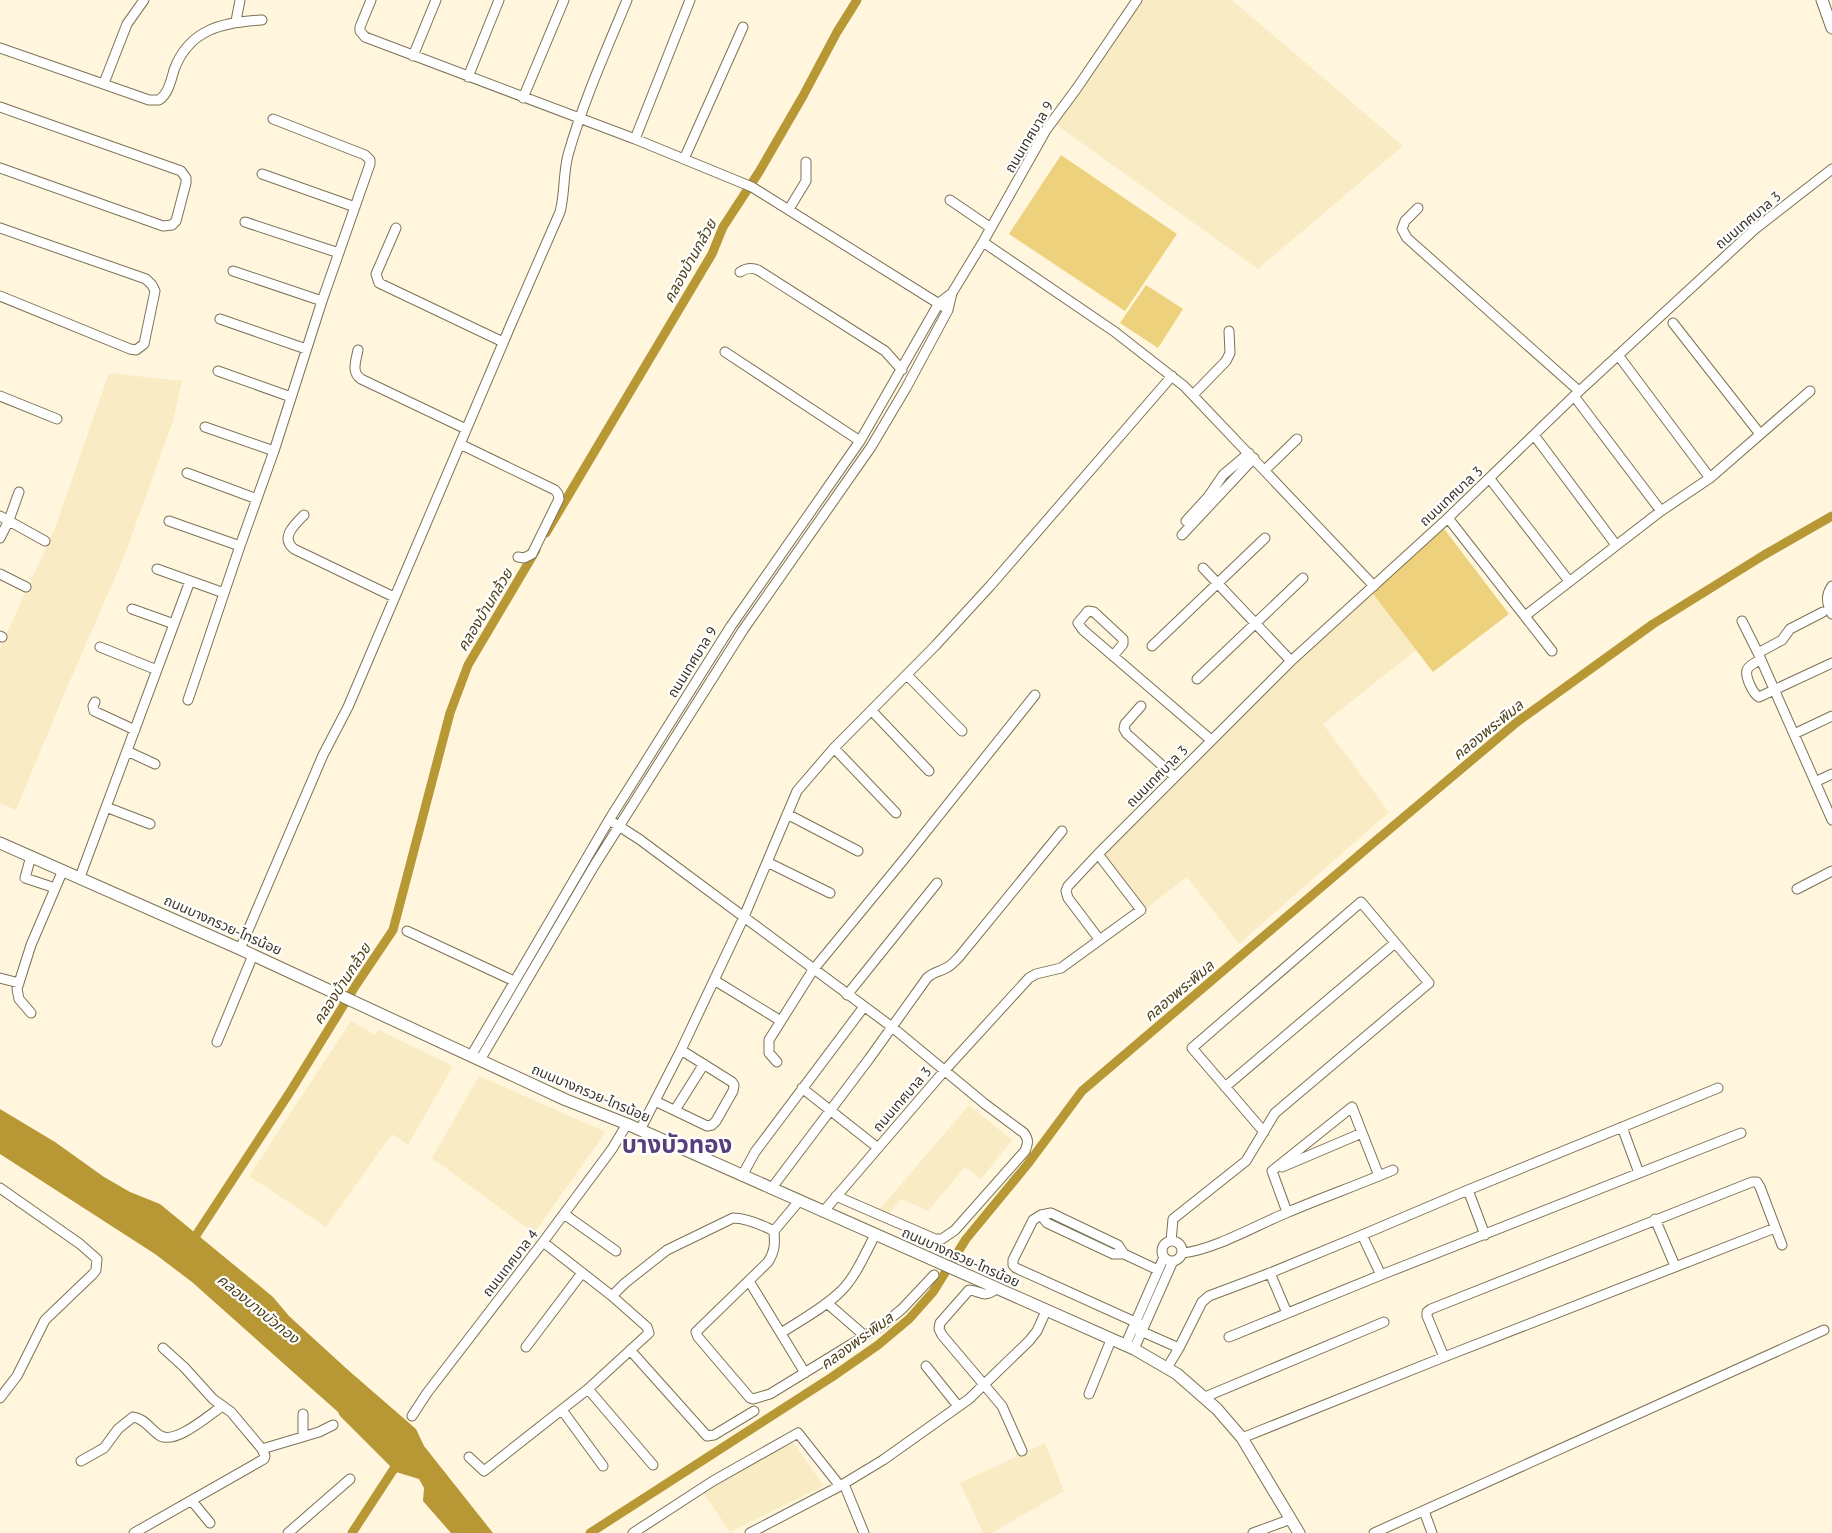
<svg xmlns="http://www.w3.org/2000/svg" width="1832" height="1533" font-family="'PT Sans','Noto Sans Thai',sans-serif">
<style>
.built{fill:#f9ebc4}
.green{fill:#eed17c}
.water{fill:#b79835}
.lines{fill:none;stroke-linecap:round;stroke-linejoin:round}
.canal{stroke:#b79835;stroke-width:9}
.minor-casing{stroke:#7c7256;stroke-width:11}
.secondary-casing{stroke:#7c7256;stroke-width:13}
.minor{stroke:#fff;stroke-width:9}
.secondary{stroke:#fff;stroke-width:11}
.labels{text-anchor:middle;stroke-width:4.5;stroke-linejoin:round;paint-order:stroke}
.street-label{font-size:14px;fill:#393428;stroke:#fff}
.water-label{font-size:15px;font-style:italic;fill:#4e4018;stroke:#fff}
.town-label{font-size:24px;font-weight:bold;fill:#573f7b;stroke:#fff}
</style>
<rect width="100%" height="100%" fill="#fff6dd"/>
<!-- built -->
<path class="built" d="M1141 0H1232L1403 146 1258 269 1055 124Z
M109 373 182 381 173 421 124 557 62 699 16 810 0 803V648L55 528Z
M1370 590 1416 650 1323 724 1389 812 1239 944 1187 877 1143 911 1099 852Z
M351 1021 375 1035 379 1030 453 1066 408 1145 392 1134 326 1227 249 1176Z
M479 1076 606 1132 534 1233 432 1158Z
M969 1105 1012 1140 981 1179 965 1167 928 1211 901 1199 888 1215 879 1210Z
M790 1438 824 1486 730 1532 703 1492Z
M1045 1443 1064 1491 992 1533H983L960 1483Z"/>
<!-- green -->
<path class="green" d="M1061 155 1177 234 1125 311 1009 234Z
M1146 285 1183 309 1158 348 1120 323Z
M1442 526 1509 614 1433 672 1370 590Z"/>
<!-- water -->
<path class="water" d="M0 1109 55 1142 104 1177 130 1192 160 1204 273 1297 289 1316 348 1370 416 1429 424 1446 493 1533H451L423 1501 424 1488 419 1479 396 1472 340 1416 338 1412 192 1282 155 1254 0 1154Z"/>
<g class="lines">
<!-- canal -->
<path class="canal" d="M546 533 712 254 723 227 759 172 803 96 837 32 857 0
M191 1243 290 1092 356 985 393 930 450 713 468 665 536 550
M352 1533 399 1461
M590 1533 832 1377 878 1345 909 1319 933 1292 966 1239 1027 1165 1082 1091 1372 844 1517 722 1653 624 1764 555 1832 516"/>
<!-- minor casing -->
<g class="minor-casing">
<path id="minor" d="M371 0 360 27V31L365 37 635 139 752 187 944 307
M236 21 240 0
M0 48 149 100H159C168 94 171 81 174 70 189 29 223 22 262 20
M413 56 436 0
M468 77 499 0
M104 83 127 24 144 0
M523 98 564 0
M0 107 181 171 186 178V183L176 221 172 225 163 226 0 168
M635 139 690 0
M684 159 743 27
M262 174 355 207
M950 200 991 228
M1418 208 1405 221 1402 229 1407 238 1579 391
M789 209 806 181V162
M245 222 339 253
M0 228 146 279 152 285 155 291 144 344 136 350 130 349 0 296
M396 228 376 274 379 283 503 342
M983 242 1115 332 1184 386 1374 586
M233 271 322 301
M740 272C746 268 751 267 758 270L885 351 902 370
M220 319 306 349
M1673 323 1760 434
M358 350C356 361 351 372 361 379L466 429
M725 352 860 441
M1618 355 1710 478
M218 371 291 397
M1193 395 1226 361 1230 353 1229 331
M0 396 57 419
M1574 396 1661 511
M205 427 274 451
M1534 435 1616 545
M460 444 555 490 558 494 559 499 532 554 524 558 518 557
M1265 470 1297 439
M187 473 257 499
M1490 479 1569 581
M304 515C294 525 280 538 294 549L394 597
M0 516 45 541
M1448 518 1552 651
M169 521 240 546
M1186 521 1208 497 1223 475 1249 453
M1182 535 1254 458
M0 538 9 520 19 492
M1203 568 1291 661
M157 569 224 593
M0 574 26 587
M1832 586C1825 596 1827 604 1832 614
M132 609 174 624
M1823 612 1790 629 1782 640 1758 653 1832 820
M1525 616 1661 511 1710 478 1810 391
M1742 621 1758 653
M0 636 2 637
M1152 646 1265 538
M100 647 157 670
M1113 656 1123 644V639L1094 612 1088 611 1078 623 1083 630 1211 740
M1761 660C1756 662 1749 665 1747 670 1745 677 1753 694 1759 697L1832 663
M907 675 962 731
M1197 679 1303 578
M188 700 240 546 274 451 322 301 370 164V160L365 155 273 119
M95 702 93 706 94 711 135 730
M1141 706 1125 724 1124 729 1127 734 1175 777
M872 711 929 771
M1794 734 1832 716
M834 748 896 813
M127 751 155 764
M1815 782 1832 774
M106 807 150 824
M787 814 858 851
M614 823 639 839 892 1027 985 1104 1024 1133C1029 1140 1028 1143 1025 1151L955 1230 942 1239H935L836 1196
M31 856 25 878 55 888
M767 862 830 893
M80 877 190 581
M1797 889 1832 871
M407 931 514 981
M1099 939 1068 898 1066 891 1068 886 1098 854 1291 661 1448 518 1574 396 1755 229 1832 169
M240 949 323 755 348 707 512 322 560 212C565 194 563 174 568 155 583 102 606 51 627 0
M0 978 19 983
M714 980 781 1021
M847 995 937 883
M31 1013 19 999 17 989 31 945 63 870
M217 1042 253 955
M471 1056 609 820 731 626 860 441 939 303 952 293 983 242 1046 130 1077 88 1137 0
M480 1060 594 866 743 630 871 447 906 388 948 310 952 293
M777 1062 769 1053V1040L813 970 905 858 1035 695
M1225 1087 1395 943
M802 1088 878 1148
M655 1101 707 1126 712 1125 716 1121 733 1091 734 1085 732 1082 681 1050
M675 1110 704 1064
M1622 1127 1639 1173
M640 1130 681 1050 743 919 797 791 834 748 935 646 991 585 1172 376
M1282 1167 1362 1133
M742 1176 755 1152 863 1008
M0 1188 80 1244 97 1259 96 1270 93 1274 45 1320 17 1376 0 1398
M771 1189 869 1059 927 978C933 972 939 972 946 968 951 966 955 961 959 957L1062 831
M1468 1190 1718 1088
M799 1201 774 1231C775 1244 775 1251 768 1262L696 1332 698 1337 750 1398 753 1399 770 1394 881 1326 902 1309 934 1275
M823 1212 945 1070 1029 978 1036 974 1061 968 1141 910 1098 854
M1287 1212 1272 1171 1352 1107 1379 1176
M564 1214 616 1251
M1041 1215 1047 1223 1113 1254H1124L1158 1270
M1655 1219 1675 1266
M1362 1235 1468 1190 1485 1235
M1162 1251a10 10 0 1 1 20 0a10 10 0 1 1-20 0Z
M1171 1241 1173 1219 1246 1161 1275 1113 1429 983 1361 902 1192 1048 1264 1132
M1182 1253C1211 1251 1257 1225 1286 1213 1321 1198 1358 1185 1393 1170
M1124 1254 1118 1245 1051 1213 1041 1215 1033 1220 1013 1260V1265L1016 1268 1144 1326
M1270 1273 1362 1235 1381 1275
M749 1281 805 1373
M996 1289C982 1299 983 1291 969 1290L940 1323 939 1329 942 1335 1002 1406 1022 1451
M612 1296 625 1283 667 1250 733 1218C747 1218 762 1225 774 1231
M827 1303 865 1336
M1136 1329 1179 1348
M781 1333C801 1320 824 1308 841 1291 855 1278 866 1252 875 1235
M1229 1337 1381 1275 1741 1133
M1125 1346 1164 1257
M526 1347 582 1273
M1134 1349 1173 1261
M630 1350 707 1436 714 1435 754 1411
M1444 1357 1427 1316V1312L1431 1309 1752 1182H1757L1760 1187 1782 1245
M926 1366 958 1406
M1167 1368 1179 1348 1202 1302 1209 1296 1270 1273 1287 1313
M588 1389 653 1465
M1089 1394 1111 1340
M1205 1397 1384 1322
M562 1410 603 1466
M412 1416 427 1393 543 1242 612 1149 627 1124
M303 1436V1414
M1242 1438 1444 1357 1775 1228
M262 1449 319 1432 333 1425
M469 1457 484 1471 588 1389 649 1333 647 1327 612 1296 543 1242
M81 1461 104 1448 118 1429 133 1417C144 1418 150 1429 159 1435 174 1446 208 1416 221 1407
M844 1484 864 1533
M192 1501 210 1523
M1424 1511 1432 1533
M134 1533 264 1459 265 1456 262 1449 231 1412 213 1399 184 1367 163 1348
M288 1533 350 1479
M633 1533 713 1481 798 1433 840 1486
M750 1533 840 1486 883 1460 969 1399 1029 1341 1037 1331 1046 1311
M1253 1533 1291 1519
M1374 1533 1824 1330"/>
</g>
<!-- secondary casing -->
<g class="secondary-casing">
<path id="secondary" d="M1822 0 1832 28
M0 843 240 949 566 1100 627 1124 1134 1349 1177 1374 1217 1409 1242 1438 1299 1533"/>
</g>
<!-- minor -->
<use href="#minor" class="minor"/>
<!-- secondary -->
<use href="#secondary" class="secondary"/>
</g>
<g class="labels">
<!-- street labels -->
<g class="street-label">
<text transform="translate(1029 137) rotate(-59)" y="5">ถนนเทศบาล 9</text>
<text transform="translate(1748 220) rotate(-40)" y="5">ถนนเทศบาล 3</text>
<text transform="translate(1451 496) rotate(-43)" y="5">ถนนเทศบาล 3</text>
<text transform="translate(692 662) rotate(-58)" y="5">ถนนเทศบาล 9</text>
<text transform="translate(1157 776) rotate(-45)" y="5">ถนนเทศบาล 3</text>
<text transform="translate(223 925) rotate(24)" y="5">ถนนบางกรวย-ไทรน้อย</text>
<text transform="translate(591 1093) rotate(23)" y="5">ถนนบางกรวย-ไทรน้อย</text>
<text transform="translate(902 1099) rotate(-49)" y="5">ถนนเทศบาล 3</text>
<text transform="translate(961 1257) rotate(24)" y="5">ถนนบางกรวย-ไทรน้อย</text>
<text transform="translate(510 1263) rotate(-52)" y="5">ถนนเทศบาล 4</text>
</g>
<!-- water labels -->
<g class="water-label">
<text transform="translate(690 261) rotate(-61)" y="5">คลองบ้านกล้วย</text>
<text transform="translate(485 610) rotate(-59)" y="5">คลองบ้านกล้วย</text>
<text transform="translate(1488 730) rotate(-39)" y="5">คลองพระพิมล</text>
<text transform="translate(342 984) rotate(-57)" y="5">คลองบ้านกล้วย</text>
<text transform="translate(1179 991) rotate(-40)" y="5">คลองพระพิมล</text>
<text transform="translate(258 1309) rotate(39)" y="5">คลองบางบัวทอง</text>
<text transform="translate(857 1341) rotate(-36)" y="5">คลองพระพิมล</text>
</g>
<!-- town labels -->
<g class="town-label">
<text x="677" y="1153">บางบัวทอง</text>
</g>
</g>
</svg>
